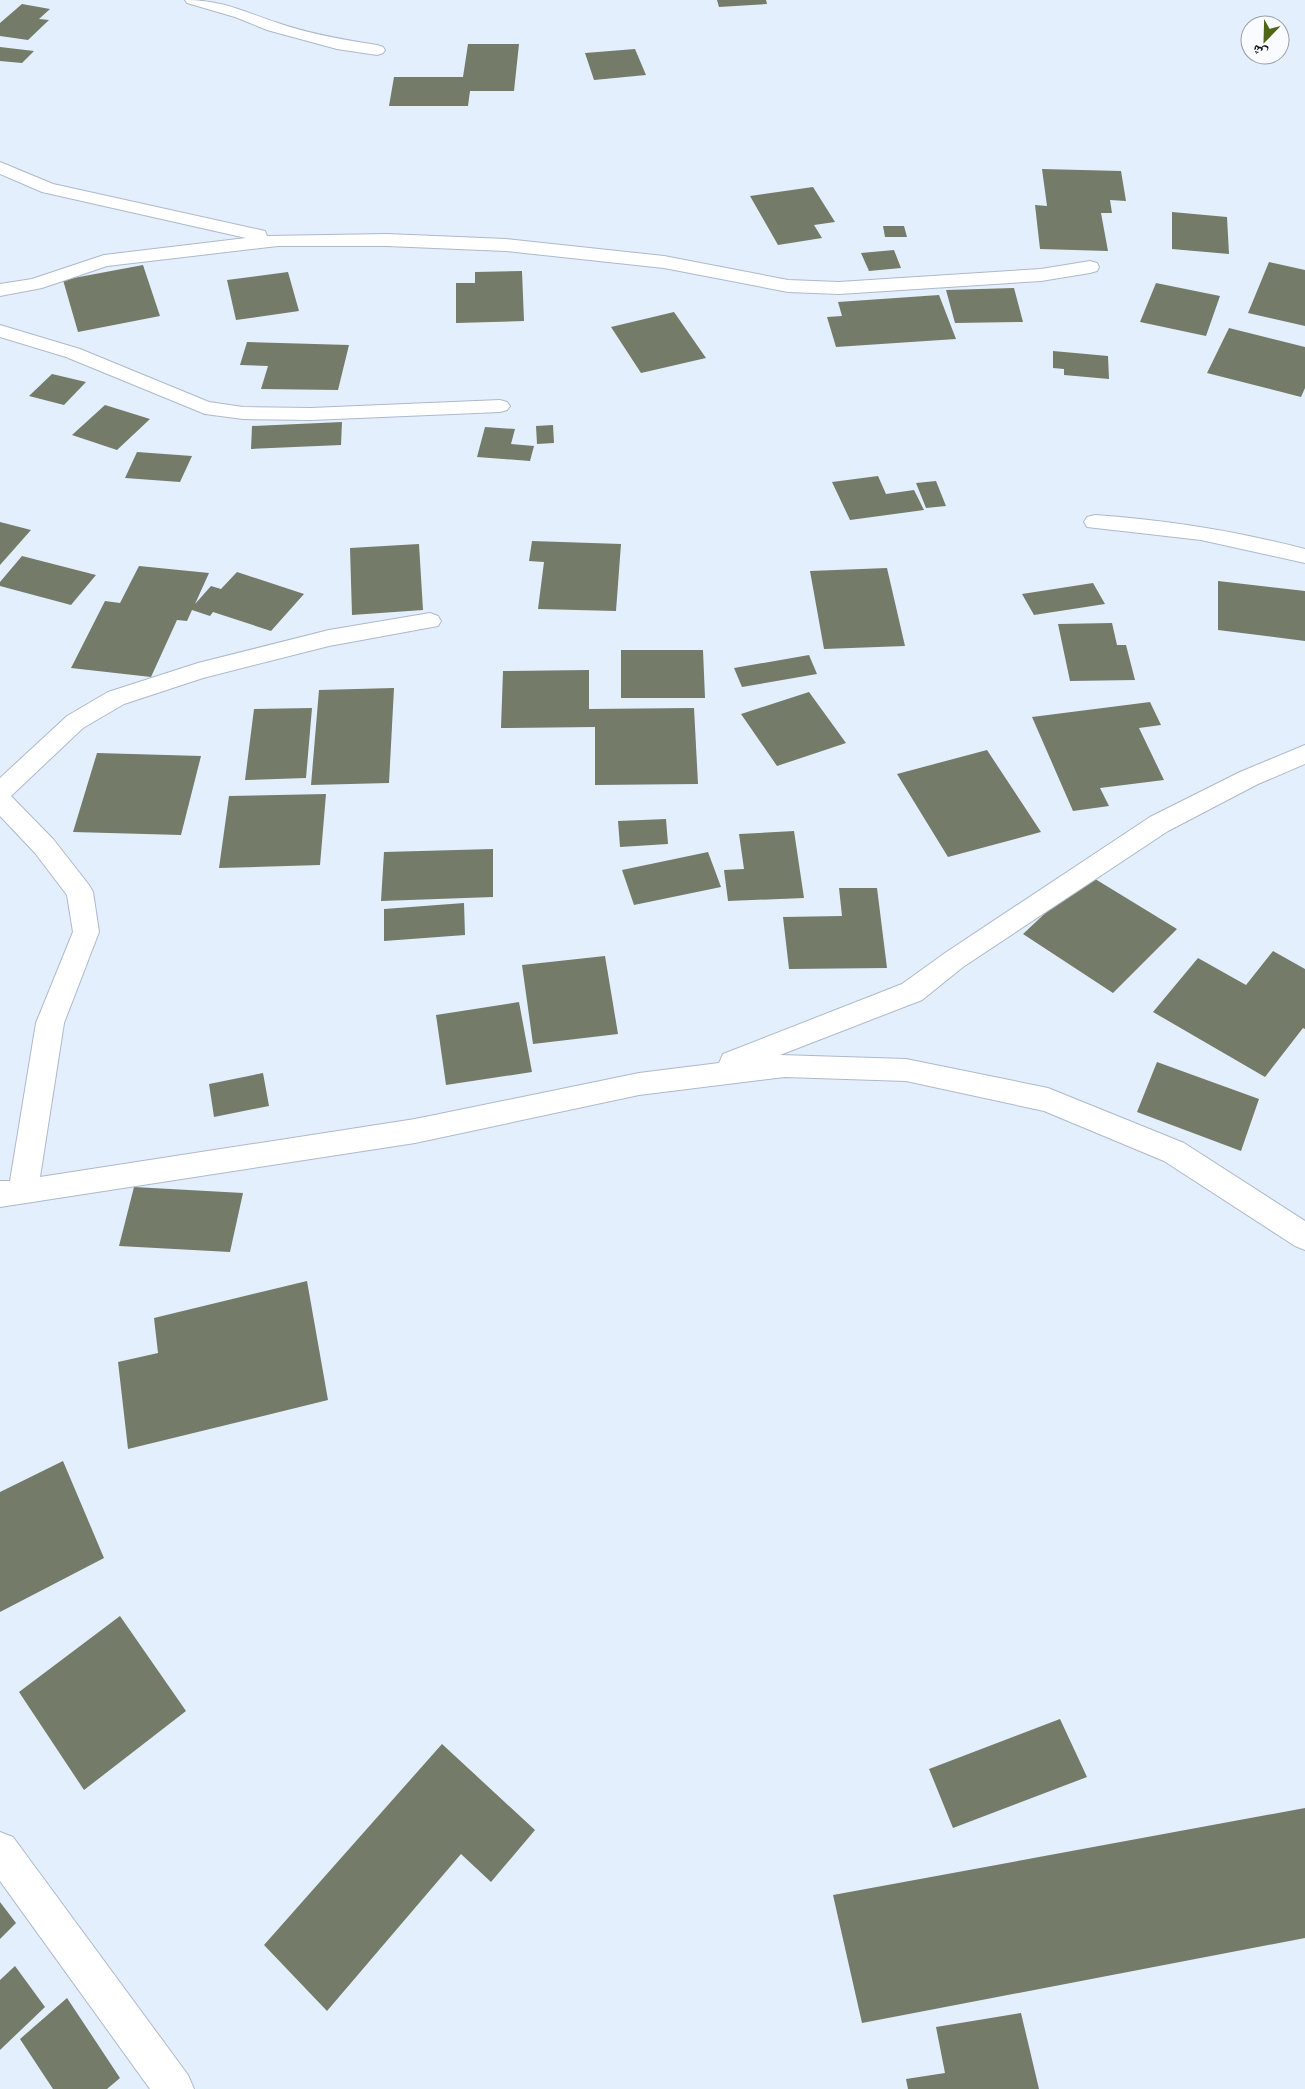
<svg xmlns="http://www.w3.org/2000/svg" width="1305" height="2089" font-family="Literata,'Noto Naskh Arabic',serif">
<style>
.building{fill:#747b69}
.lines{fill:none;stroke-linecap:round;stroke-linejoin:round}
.minor-casing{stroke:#adb9ca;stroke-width:2}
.minor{fill:#fff;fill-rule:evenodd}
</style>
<rect width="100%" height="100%" fill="#e4effd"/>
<!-- building -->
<path class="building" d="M717 0H766L767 4 719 7Z
M22 4 50 9 39 19 49 20 28 40 0 36V23Z
M468 44H519L514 91H470L468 106H389L394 77H463Z
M0 47 34 51 22 63 0 61Z
M635 49 646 75 594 80 585 53Z
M1042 169 1121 171 1126 201 1110 200 1112 213H1101L1108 251 1040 249 1035 205 1047 206Z
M813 187 835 222 814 225 822 238 778 245 750 196Z
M1172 212 1227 217 1229 254 1172 249Z
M883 226H904L907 237H885Z
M894 250 901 268 869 271 861 253Z
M1269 262 1305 270V326L1248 313Z
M143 265 160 316 78 332 63 280Z
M522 271 524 321 456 323V283H475V272Z
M288 272 299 311 236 320 227 280Z
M1156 283 1220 296 1206 336 1140 322Z
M1014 288 1023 322 955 323 946 290Z
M939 295 956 339 836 347 827 317 842 316 838 302Z
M674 312 706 358 641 373 611 327Z
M1229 328 1305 347V388L1301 397 1207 373Z
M247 342 349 345 338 390 261 389 268 366 240 365Z
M1053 351 1108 356 1109 379 1064 375V369L1053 368Z
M52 374 86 382 64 405 29 396Z
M105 405 150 419 117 450 72 435Z
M342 422 341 445 251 449 252 426Z
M553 425 554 443 537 444 536 426Z
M485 427 515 429 511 444 534 446 530 461 477 457Z
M137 452 192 456 180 482 125 478Z
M878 476 886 494 914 490 924 510 850 520 832 482Z
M936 481 946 506 926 508 916 483Z
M0 522 31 530 0 565Z
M532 541 621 544 616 611 538 609 544 562 529 561Z
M419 544 423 610 352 615 350 548Z
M22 556 96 575 71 605 0 586V582Z
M139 566 209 573 195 604 211 586 221 589 237 572 304 594 271 631 213 612 210 616 192 610 187 621 177 620 151 677 71 668 105 601 120 603Z
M887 568 905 646 824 649 810 571Z
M1218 581 1305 591V641L1218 630Z
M1093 583 1105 604 1034 615 1022 594Z
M1112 623 1117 645H1126L1135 680 1070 681 1058 624Z
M621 650H703L705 698H621Z
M809 655 817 674 742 687 734 668Z
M589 670V709L694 708 698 784 595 785V727L501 728 503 671Z
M394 688 389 783 311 785 319 690Z
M809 692 846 743 777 766 741 714Z
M1150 702 1161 725 1139 728 1164 780 1100 788 1109 806 1073 811 1032 717Z
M312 708 306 778 245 780 254 709Z
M987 750 1041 832 948 857 897 774Z
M97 753 201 756 181 835 73 832Z
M326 794 320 865 219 868 229 796Z
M666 819 668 844 620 847 618 821Z
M794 831 804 898 728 901 724 870 744 869 739 834Z
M493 849V897L381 901 384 852Z
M708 852 721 887 634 905 622 870Z
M1087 874 1177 929 1113 993 1023 934Z
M839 888H877L887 968 789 969 783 917 842 916Z
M464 903 465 935 384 941V909Z
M1273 951 1305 969V1029L1303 1028 1265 1077 1153 1012 1198 958 1246 985Z
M605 956 618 1034 533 1044 522 965Z
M519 1002 532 1072 446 1085 436 1015Z
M1157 1062 1259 1099 1241 1151 1137 1112Z
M263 1073 269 1106 214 1117 209 1084Z
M134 1187 243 1193 230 1252 119 1246Z
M307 1281 328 1400 128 1449 118 1362 158 1353 154 1318Z
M63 1461 104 1558 0 1612V1492Z
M120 1616 186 1711 84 1790 19 1692Z
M1060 1719 1087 1777 953 1828 929 1769Z
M442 1744 535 1830 491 1882 461 1854 327 2011 264 1945Z
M1305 1808V1938L862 2023 833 1895Z
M0 1902 16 1923 0 1939Z
M15 1966 45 2007 0 2050V1980Z
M67 1998 120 2078 107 2089H53L20 2039Z
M1021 2013 1039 2089H908L906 2079 945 2073 936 2027Z"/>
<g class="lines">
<!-- minor casing -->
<g class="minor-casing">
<path id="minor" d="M185 0C223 0 244 12 278 23 310 34 344 40 377 45L383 47 385 50 383 53 377 55 337 49 267 30 235 17 187 3Z
M0 162 53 184 265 231 267 236 387 234 506 239 664 256 788 280 839 282 1041 269 1090 261 1097 263 1099 267 1097 271 1090 273 1041 281 839 294 788 292 664 268 506 251 387 246H278L107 266 42 288 0 296V284L32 279 104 255 246 238 42 192 0 174Z
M0 325 80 349 209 402 243 407 311 408 500 400 507 402 510 406 507 410 500 412 311 420 243 419 205 414 66 357 0 337Z
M1095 515C1166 520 1236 531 1305 549V563L1201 540 1087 527 1084 522 1087 517Z
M430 613 438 616 441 621 438 626 329 646 203 678 124 704 83 728 11 796 53 839 89 885 93 892 99 932 64 1023 40 1177 415 1119 639 1073 719 1063 723 1054 902 984 945 953 1150 817 1240 772 1305 745V764L1258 784 1168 831 963 967 922 1000 780 1055 906 1059 1048 1088 1184 1143 1305 1221V1250L1295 1246 1164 1161 1044 1111 906 1081 785 1077 639 1095 415 1143 0 1207V1181H10L36 1023 73 932 67 895 35 853 0 816V778L67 716 108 692 198 663 329 630Z
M0 1832 13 1837 188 2075 194 2089H150L0 1881Z"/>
</g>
<!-- minor -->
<use href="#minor" class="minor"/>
</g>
<!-- north arrow -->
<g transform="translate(1265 40) rotate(203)"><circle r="24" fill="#f9fbff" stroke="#9b9ea3"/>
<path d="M0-4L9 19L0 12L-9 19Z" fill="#4f6614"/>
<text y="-8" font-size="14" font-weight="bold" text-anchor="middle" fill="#0e1218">ش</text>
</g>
</svg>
